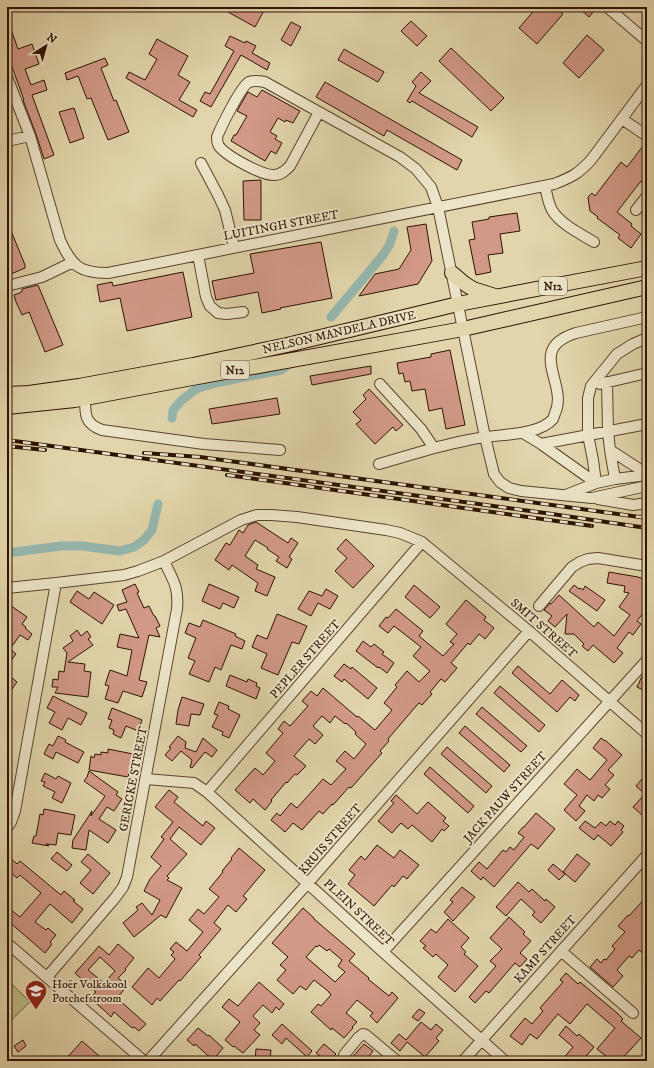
<svg xmlns="http://www.w3.org/2000/svg" width="654" height="1068" font-family="'IM FELL DW Pica',serif">
<style>
.green{fill:#bbbb84;stroke:#746644}
.lines{fill:none;stroke-linecap:round;stroke-linejoin:round}
.canal{stroke:#96b8b0;stroke-width:9}
.building{fill:#d29986;stroke:#2d1204;fill-rule:evenodd}
.minor-casing{stroke:#5a432e;stroke-width:12}
.highway-casing{stroke:#2d1204;stroke-width:16}
.minor{stroke:#ece4c8;stroke-width:10}
.highway{stroke:#e2d5ab;stroke-width:14}
.rail-casing{stroke:#2d1204;stroke-width:4}
.rail{stroke:#ece4c8;stroke-width:2.5;stroke-dasharray:8;stroke-linecap:butt}
.labels{text-anchor:middle;stroke-width:4;stroke-linejoin:round;paint-order:stroke}
.shield{fill:#ece4c8;stroke:#66513f;stroke-width:1}
.shield-label{font-size:11px;font-weight:bold;fill:#2d1204}
.street-label{font-size:12px;fill:#2d1204;stroke:#ece4c8}
.poi-label{font-size:12px;fill:#2d1204;stroke:#ece4c8;text-anchor:start}
</style>
<rect width="100%" height="100%" fill="#e2d5ab"/>
<filter id="stains"><feTurbulence type="fractalNoise" baseFrequency=".005" numOctaves="4"/><feColorMatrix values="0 0 0 0 .2 0 0 0 0 .09 0 0 0 0 .02 0 0 0 .5 -.17"/></filter>
<radialGradient id="worn" r=".72"><stop offset=".6" stop-color="#630" stop-opacity="0"/><stop offset="1" stop-color="#630" stop-opacity=".3"/></radialGradient>
<!-- green -->
<path class="green" d="M7 979 30 1002 7 1024Z"/>
<g class="lines">
<!-- canal -->
<path class="canal" d="M331 317 383 255 390 244 394 231
M172 418 173 410 182 400 196 389 215 383 281 370 289 365
M7 553 61 546H82L120 551 134 547 144 540 152 530 158 504"/>
</g>
<!-- building -->
<path class="building" d="M219 7H266L255 27Z
M537 7H555L563 14 537 44 519 28Z
M578 7H588L593 12 589 17Z
M7 21H8L18 49 32 44 39 64 25 69 31 85 44 80 47 90 32 95 54 155 44 159 36 134 23 100H24L7 53Z
M411 21 427 36 417 46 401 31Z
M291 22 301 27 291 46 281 40Z
M587 35 604 50 579 78 563 63Z
M230 36 245 43 246 41 256 46 252 53 270 63 267 70 241 55 211 107 200 101 205 92 210 94 234 51 225 46Z
M157 39 188 56 178 75 190 82 179 100 197 110 193 117 126 78 129 72 145 80 157 59 149 54Z
M451 48 504 98 491 111 439 61Z
M344 49 384 72 378 82 338 60Z
M105 58 108 65 101 68 114 101 116 100 129 132 108 140 91 98 87 99 78 76 67 80 65 73Z
M421 72 431 81 419 93 478 127 472 137 412 101 410 103 407 101 416 86 412 82Z
M325 82 462 160 457 170 387 130 384 136 316 97Z
M262 90 300 111 293 123 286 120 285 122 278 118 270 132 277 136 275 139 282 143 276 154 271 151 265 161 231 141 234 135H236L247 116 237 111 242 102 248 92 257 97Z
M74 108 84 138 70 143 59 112Z
M646 142H647V185L641 181 617 212 632 224 631 226 641 234 631 248 618 238 620 235 597 218 598 217 590 211 588 197 592 193 595 196 621 162 627 167Z
M261 180V220H244L243 181Z
M517 213 520 231 500 234 503 253 488 255 491 272 476 275 469 240 475 239 472 222 489 219V217Z
M7 221 25 265V268L11 274 7 263Z
M426 224 432 261 418 284 359 296 375 274 399 269 411 250 407 227Z
M321 242 332 298 280 308 281 309 262 313 258 292 216 300 212 281 254 273 250 254Z
M183 272 192 317 127 331 120 298 100 302 97 285 112 282 113 286Z
M38 285 63 345 45 352 29 312 22 315 16 302 14 295 22 292V289Z
M450 350 465 425 446 429 442 408 429 411 425 389 412 391 410 381 405 382 403 373 399 374 397 363 431 357V354Z
M371 366V374L312 385 310 376Z
M369 389 403 425 396 431 393 427 375 444 356 424 361 420 353 412 366 399 363 395Z
M277 398 280 414 212 424 209 409Z
M256 522 288 543 291 538 298 543 289 557 292 559 287 568 276 561 279 557 267 549 268 548 255 540 245 556 258 565 256 569 275 577 267 596 255 591 258 583 232 565 229 570 215 560 226 543 230 545 239 530 243 533 248 525Z
M346 539 374 566 353 588 335 571 347 558 337 549Z
M609 572 638 577 647 580V608L637 621 641 624 633 635 629 632 617 648 623 653 614 663 593 645 588 651 582 646 584 644 574 634H565L567 614 555 627 548 621 552 616 544 610 550 603 551 604 559 595 594 627 598 622 614 636 630 615 619 607 629 593 624 592 625 586 607 583Z
M135 584 139 592 137 593 144 608 149 606 154 616H155L160 626 156 628 160 637 149 635 139 680 147 682 142 697 123 691 118 703 105 699 109 686 105 685 110 670 127 676 132 650 117 647 120 634 139 638 126 609 119 611 117 605 127 602 122 590Z
M209 584 239 597 234 608 223 603 220 609 202 601Z
M414 585 440 607 430 618 405 597Z
M574 585 579 589 580 588 583 590 585 586 605 600 597 611 569 591Z
M326 589 338 596 330 609 318 603 311 616 298 609 309 591 322 596Z
M77 591 89 599 94 592 114 605 102 624 70 602Z
M466 600 486 617 484 620 494 628 485 639 479 634 470 645 468 643 451 663 457 668 445 682 441 679 430 692 432 694 422 705 419 703 417 705 388 739 389 741 380 751 382 753 351 788 349 787 333 805 332 804 323 814 319 811 302 830 293 823 285 832 271 820 277 813 280 816 291 803 297 808 323 779 331 785 346 769 336 761 345 751 354 759 366 744 355 734 356 732 346 723 345 724 335 716 330 723 322 716 313 726 323 735 315 744 309 739 294 756 306 766 297 775 295 774 287 783 286 782 271 800 272 801 265 810 253 799 250 803 235 790 255 768 263 775 275 761 266 753 283 733 278 729 284 721 290 726 308 706 302 701 311 691 317 696 323 688 357 717 358 716 375 730 376 729 392 710 384 703 397 687 395 685 407 671 419 682 430 671 413 656 421 647 394 626 388 633 379 626 386 617 388 618 396 609 423 631 419 636 443 656 454 644 450 642 457 634 446 624Z
M7 603 27 617 22 624 26 627 25 628 32 634 28 640 20 635 10 649 16 654 7 666Z
M277 614 307 626 299 644 292 642 278 675 261 668 267 654 252 647 257 635 267 639Z
M203 620 236 634 235 636 245 641 242 649 231 645 221 670 215 667 209 682 189 674 195 661 188 658 196 638 185 633 189 623 200 627Z
M77 630 81 636 87 631 91 637 88 639 93 645 68 662 85 664 84 671 91 672 88 697 55 693 58 687H52L53 679 58 680 59 671 64 672 67 653 63 648 73 641 70 636Z
M363 641 371 647 374 644 384 652 382 654 394 663 387 673 379 667 378 668 356 651Z
M344 664 351 669 352 667 377 688 368 699 344 679 342 682 334 676Z
M518 666 550 694 562 680 579 695 575 701 570 697 557 712 512 673Z
M647 670V692L637 687 643 674Z
M7 674 17 682 7 696Z
M230 675 247 682 248 679 257 683 256 686 260 688 256 699 226 686Z
M500 686 545 725 539 732 494 693Z
M53 696 87 713 81 725 68 718 62 730 49 723 55 712 47 708Z
M182 697 204 704 200 715 191 714 189 726 176 724 178 710Z
M219 702 229 706 228 709 240 715 229 738 222 735 223 732 212 727 218 715 214 714Z
M482 707 527 746 521 752 476 714Z
M112 708 142 720 138 731 126 726 121 738 113 734 114 730 109 728 112 720 108 719Z
M465 726 510 765 504 772 459 733Z
M58 736 66 740 65 742 84 752 78 763 56 752 53 759 44 754 49 744 53 746Z
M178 736 186 742 185 748 196 752 203 738 217 750 212 757 205 752 192 768 190 767 192 760 181 751 172 761 165 755 171 748 169 747Z
M601 738 605 741V740L622 755 608 770 614 775 605 785 610 789 602 798 598 795 594 801 587 795 579 806 585 811 576 821 564 810 577 795 564 784 577 769 590 780 607 760 593 748Z
M447 747 492 786 486 793 441 754Z
M108 749 133 754 128 777 89 770 91 756 94 758 95 754 101 755V752L108 753Z
M430 767 474 806 468 813 424 774Z
M89 771 118 792 116 795 122 799 114 811 107 807 99 819 116 830 108 843 89 830 86 850 72 848 73 840 92 811 91 816 105 796 84 781 87 777Z
M45 773 56 779 58 776 71 783 62 803 52 798 55 792 43 786 45 782 41 781Z
M647 773V809L642 815 633 807 645 794 636 786Z
M169 790 178 797 174 802 203 826 206 821 215 828 201 845 179 827 170 839 187 854 167 876 169 878 167 880 182 888 166 918 161 915 134 937 123 923 138 910 136 907 142 903 152 915 160 900 144 891 150 879 161 866 151 857 164 839 161 837 173 822 155 807Z
M396 795 417 814 428 802 446 818 443 821 449 826 444 831 442 829 432 842 412 825 408 829 401 823 392 833 378 821 394 803 391 801Z
M44 809 75 815 71 835 58 833 56 845 46 844 49 846 32 843 34 836H36L40 814 43 815Z
M536 813 555 829 538 849 531 844 494 887 483 877 481 880 471 871 479 862 487 869 503 850 506 852 510 847 514 850 524 837 518 833 523 827H524Z
M585 821 595 828 601 822 606 826 610 821 615 825 618 821 624 826 621 830 623 832 611 846 598 835 594 840 579 828Z
M377 845 394 858 400 850 419 865 407 879 403 876 394 887 392 885 374 906 348 884 355 875 349 870 361 856 365 860Z
M239 848 265 870 243 896 247 899 236 912 228 905 214 923 221 929 199 955 201 957 180 981 179 980 160 1001 157 998 152 1005 132 987 148 968 159 978 175 959 171 955 174 952 170 949 176 942 187 951 203 932 189 920 198 909 204 914 219 897 209 889 223 872 222 871 232 859 231 858Z
M57 852 72 865 67 871 51 859Z
M88 854 110 873 93 894 80 883 91 870 81 862Z
M577 854 590 864 575 882 563 872Z
M7 855 17 864 20 861 61 895 64 891 75 900 73 901 83 909 72 923 50 904 35 922 46 930 48 928 56 935 50 942 52 944 45 953 7 920V907L20 917 41 893 20 875 17 878 7 870Z
M553 864 565 874 559 880 548 870Z
M518 882 529 892 532 889 545 901 546 899 555 907 541 923 532 915 535 912 521 899 506 916 496 907Z
M462 887 475 897 453 921 444 912 453 902 450 900Z
M647 896V957L639 950 632 958 629 956 617 970 623 976 613 987 590 967 597 959 601 963 604 959 606 960 615 949 612 946 625 932 618 926 628 915 629 916Z
M303 908 314 918V919L355 954 349 961 369 978 368 979 389 996 392 992 398 998 377 1023 370 1016 373 1013 357 1000 346 1013 357 1022 352 1027 353 1028 344 1038 332 1028 331 1030 311 1012 318 1004 321 1006 331 995 328 991 314 980 306 990 300 986 293 994 277 980 286 970 280 965 288 957 272 943ZM319 945 327 951 329 949 342 960 338 966 345 972 335 982 306 957 316 946 317 947Z
M509 917 525 932 523 934 531 941 520 953 527 959 520 967 515 963 489 993 486 991 475 1003 469 997 496 966 490 961 502 949 490 938Z
M448 919 469 938 461 947 466 952 464 954 478 966 455 992 438 977 448 965 436 954 433 957 423 948 426 946 420 941 431 929 436 933Z
M118 944 134 958 125 969 126 970 118 978 127 986 117 998 146 1024 139 1031 134 1027 132 1028 114 1012 111 1017 105 1011 90 998 96 992 75 973 99 946 109 955ZM100 957 115 971 104 983 88 970Z
M566 973 578 984 580 982 617 1013 623 1019 621 1021 641 1038 620 1061H612L597 1049 615 1028 587 1004 570 1024 558 1014 537 1039 530 1034 522 1045 510 1036 525 1018 532 1024 543 1011 540 1008 563 982 560 980Z
M259 982 284 1004 279 1010 276 1007 272 1013 263 1005 253 1016 260 1023 254 1030 260 1035 243 1053 234 1046 233 1047 225 1040 240 1022 222 1007 229 999 238 1006Z
M419 1009 425 1013 418 1021 412 1017Z
M421 1022 431 1030 436 1024 443 1030 436 1038 439 1041 425 1057 407 1042 400 1051 391 1043 399 1034 406 1040Z
M282 1024 312 1051 307 1057 286 1038 282 1044 272 1035Z
M566 1026 577 1036 579 1034 594 1047 582 1061H561L573 1047 559 1035Z
M198 1028 208 1036 209 1035 223 1048 213 1060 195 1044 194 1046 187 1040Z
M23 1040 26 1046 18 1052 14 1046Z
M82 1041 105 1061H64Z
M324 1044 336 1054 334 1056 341 1061H326L316 1053Z
M364 1044 373 1051 367 1059 364 1057 360 1061H349Z
M256 1049 271 1050 270 1061H255Z"/>
<g class="lines">
<!-- minor casing -->
<g class="minor-casing">
<path id="minor" d="M607 7 647 41
M7 77 30 136 60 240C72 266 79 273 108 273L198 255 554 184C572 177 578 174 591 160L647 85
M319 112 290 166C286 170 281 175 274 175 263 176 226 156 219 146 217 143 217 140 217 137 221 127 241 86 249 82 255 80 260 81 265 82L400 157 416 169 431 187 438 207 485 437 494 474 500 482 509 488 521 491 592 498 647 486
M622 119 647 136
M7 141 30 136
M201 163 218 195 225 210 234 247
M545 186C547 194 548 203 552 210 560 224 581 234 594 242
M636 210 647 196
M198 255 206 297 210 306 218 313 227 314 243 312
M7 286 42 277 73 262
M607 382 608 431 610 450 615 479
M380 384 421 429 434 448C451 444 469 439 486 437 505 434 539 435 553 419 553 418 555 414 555 413 569 384 525 349 576 333L647 317
M600 384 647 373
M85 398C85 415 85 424 102 430L204 444 280 450
M523 433 541 444 596 483
M541 444 647 424
M610 450 647 474
M379 464 434 448
M596 483 593 460 588 435V398L591 386 617 354 633 344 647 338
M566 495 596 483 615 479 647 475
M598 499 633 505 647 503
M7 588 56 583 124 575 138 571 164 561 241 520 257 515H271L297 517 386 530 400 533 422 542 529 631 647 734
M539 606 572 567 580 562 588 559 598 558 647 566
M146 779 194 783 207 792 383 952 505 1061
M207 792 422 542
M7 828 11 822 15 811 56 583
M7 943 144 1061
M561 951 633 1013
M383 952 647 660
M47 977 115 898 123 887 127 877 177 609C179 587 173 580 164 561
M344 1055 358 1038 363 1034 366 1035 397 1061
M148 1061 308 883 529 631
M463 1061 647 855"/>
</g>
<!-- highway casing -->
<g class="highway-casing">
<path id="highway" d="M452 273 465 284 473 289 495 296
M7 394 29 393 79 386 193 365 287 345 458 304 647 268
M7 407 75 400 192 378 463 329 647 287"/>
</g>
<!-- minor -->
<use href="#minor" class="minor"/>
<!-- highway -->
<use href="#highway" class="highway"/>
<!-- rail casing -->
<g class="rail-casing">
<path id="rail" d="M7 440 545 513 647 528
M7 446 45 450
M144 453 200 457 647 518
M227 475 592 526"/>
</g>
<!-- rail -->
<use href="#rail" class="rail"/>
</g>
<!-- icons -->
<defs>
<g id="school-pin" transform="scale(1.15)"><path d="M0 17L-7.5 6A9.5 9.5 0 1 1 7.5 6Z" fill="#8f2418" stroke="#ece4c8"/><path d="M0-5L7-2L0 1L-7-2ZM-4 1L0 2.5L4 1V4Q0 6-4 4Z" fill="#fff"/></g>
</defs>
<g fill-rule="evenodd">
<use href="#school-pin" x="36" y="991"/>
</g>
<g class="labels">
<!-- shield labels -->
<g class="shield">
<rect x="539" y="277" width="28" height="18" rx="3"/>
<rect x="221" y="361" width="28" height="18" rx="3"/>
</g>
<g class="shield-label">
<text x="553" y="290">N12</text>
<text x="235" y="374">N12</text>
</g>
<!-- street labels -->
<g class="street-label">
<text transform="translate(281 225) rotate(-11)" y="4">LUITINGH STREET</text>
<text transform="translate(339 332) rotate(-13)" y="4">NELSON MANDELA DRIVE</text>
<text transform="translate(544 628) rotate(41)" y="4">SMIT STREET</text>
<text transform="translate(305 659) rotate(-49)" y="4">PEPLER STREET</text>
<text transform="translate(133 779) rotate(-79)" y="4">GERICKE STREET</text>
<text transform="translate(505 797) rotate(-48)" y="4">JACK PAUW STREET</text>
<text transform="translate(330 839) rotate(-49)" y="4">KRUIS STREET</text>
<text transform="translate(359 912) rotate(43)" y="4">PLEIN STREET</text>
<text transform="translate(545 949) rotate(-48)" y="4">KAMP STREET</text>
</g>
<!-- poi labels -->
<g class="poi-label">
<text x="52" y="988">Hoër Volkskool<tspan x="52" dy="14">Potchefstroom</tspan></text>
</g>
</g>
<!-- margin -->
<rect width="654" height="1068" fill="none" stroke="#e2d5ab" stroke-width="24"/>
<rect x="8" y="8" width="638" height="1052" fill="none" stroke="#2d1204" stroke-width="2"/>
<rect x="12" y="12" width="630" height="1044" fill="none" stroke="#2d1204"/>
<!-- north arrow -->
<g transform="translate(46 46) rotate(37)" stroke="#ece4c8" stroke-width="3" paint-order="stroke">
<path d="M0-3L7 15L0 10L-7 15Z" fill="#2d1204"/>
<text y="-6" font-size="11" font-weight="bold" text-anchor="middle" fill="#2d1204">N</text>
</g>
<rect width="100%" height="100%" filter="url(#stains)"/>
<rect width="100%" height="100%" fill="url(#worn)"/>
</svg>
